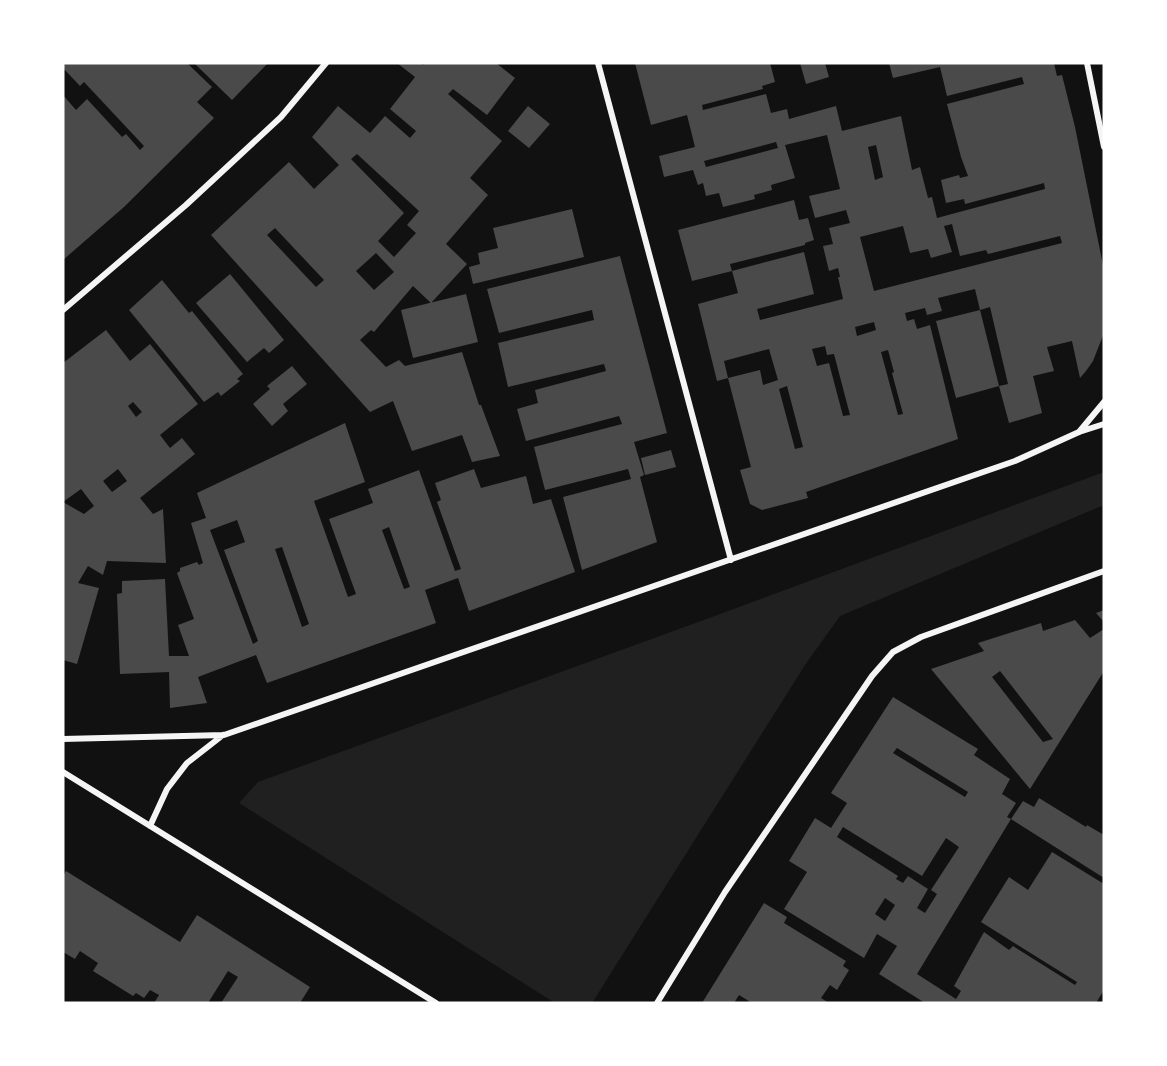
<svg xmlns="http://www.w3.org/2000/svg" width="1167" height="1066" font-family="Commissioner,sans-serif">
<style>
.green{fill:#202020}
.building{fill:#4a4a4a;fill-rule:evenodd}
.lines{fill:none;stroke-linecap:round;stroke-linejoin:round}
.minor{stroke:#f5f5f5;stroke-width:6}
</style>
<rect width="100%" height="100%" fill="#111"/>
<!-- green -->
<path class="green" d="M1104 472V505L840 616 805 665 592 1003H555L239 803 258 782 712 617Z"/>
<!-- building -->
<path class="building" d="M63 63H187L212 87 197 102 214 118 124 207 63 260V95L76 110 87 99 122 137 126 134 140 150 144 146 84 82 80 86 63 68Z
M194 63H268L232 100Z
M397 63H421L423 65 425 63H496L515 78 487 115 453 89 448 94 502 141 470 178 488 195 446 244 467 264 431 303 413 286 374 332 371 330 360 340 386 367 399 360 405 366 462 352 479 405H481L500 456 472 462 462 435 412 451 393 401 370 412 211 235 289 162 314 189 339 165 312 137 338 106 370 133 385 116 410 138 416 131 390 109 415 77ZM357 154 419 211 407 225 416 233 394 257 378 241 404 213 351 159ZM275 228 324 280 316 287 267 235ZM376 253 394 272 374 290 356 271Z
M635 63H770L775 82 762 86 763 89 702 105 703 110 766 94 771 113 787 109 789 119 836 106 842 131 901 116 912 170 920 167 928 198 932 197 937 218 1045 189 1044 183 965 204 964 199 946 203 941 180 959 175 960 178 968 176 961 157 947 104 1024 84 1022 77 947 96 940 67 893 78 889 63H1054L1057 76 1062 75 1075 127 1104 270V333L1093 361 1086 371 1080 378 1072 341 1047 347 1054 371 1033 376 1042 413 1009 423 999 386 1008 384 990 307 980 310 975 289 938 298 942 311 927 315 925 308 905 313 907 321 914 319 917 329 930 325 958 439 806 492 808 498 762 510 750 504 740 470 751 467 728 378 717 381 698 304 738 293 732 271 804 252 814 294 757 309 760 320 843 299 838 277H840L838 268 829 271 823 246 833 244 829 228 850 223 846 210 815 218 809 196 840 189 827 135 785 145 795 178 771 185 772 190 754 195 755 199 723 207 719 193 706 196 703 183 698 185 693 170 664 177 659 156 695 147 687 115 651 125ZM776 142 778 148 706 167 704 161ZM876 145 883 177 875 180 868 147ZM952 224 960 256 986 250 988 254 1060 236 1062 243 874 291 860 237 903 226 910 253 928 249 931 258 952 252 944 226ZM874 322 876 330 857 336 855 327ZM825 346 827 355 834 354 850 415 843 416 829 363 817 366 812 349ZM769 349 778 380 763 385 760 370 728 378 724 361ZM888 350 894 372 892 373 903 414 898 415 881 352ZM787 386 803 447 795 449 779 389Z
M800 63H825L829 77 806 84Z
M528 106 550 124 529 148 508 131Z
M794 200 799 220 808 218 814 240 805 243V245L730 264 732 271 692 281 678 230Z
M572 209 584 257 473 284 469 267 480 264 478 253 498 248 493 228Z
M620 256 667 433 634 442 644 475 640 477 657 542 582 570 563 497 631 479 628 469 545 490 534 447 622 424 619 416 526 441 517 409 538 403 535 390 606 371 604 364 508 387 498 343 594 320 592 310 499 333 487 289Z
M230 274 284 340 269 353 264 348 247 362 196 303Z
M162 280 189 313 192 311 243 374 237 379 240 381 221 396 218 392 204 402 129 310Z
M466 294 478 342 413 358 401 310Z
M980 310 999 386 956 398 936 321Z
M106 330 130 361 150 344 198 404 160 435 170 448 182 438 195 454 140 498 153 514 163 509 166 563 107 561 103 575 88 566 78 583 99 588 77 664 63 660V502L84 514 94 506 81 489 63 502V363ZM133 402 142 412 136 417 128 406ZM118 469 127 481 112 492 103 481Z
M292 366 307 384 283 404 288 411 272 426 253 404 270 389 267 386Z
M345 423 365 482 314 501 348 597 356 594 329 519 373 503 368 489 419 470 455 571 461 569 437 502 441 500 435 483 474 469 481 488 526 476 533 504 551 499 575 572 469 611 458 578 425 590 436 623 267 683 256 655 198 677 207 703 170 708 169 672 120 674 117 594 122 593V581L165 579 169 656H189L178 625 194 619 177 573 180 571V568L197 562 199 565 203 563 191 523 206 518 197 493ZM237 520 245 542 224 550 258 641 253 644 210 530ZM389 527 410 587 404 589 382 530ZM282 547 309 624 302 627 275 549Z
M671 450 676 467 645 475 641 458Z
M1104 610V622L1096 613Z
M1075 620 1090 638 1104 629V671L1030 789 931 669 984 651 978 643 1041 623 1043 631ZM1000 671 1053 739 1043 742 992 677Z
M893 697 978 749 974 755 1010 779 1002 794 1016 803 1007 817 1011 819 917 974 956 999 961 991 954 986 984 932 1009 950 1013 946 1075 985 1077 982 981 922 1009 877 1028 890 1052 852 1104 884V990L1096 1003H925L879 974 897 946 877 934 864 958 784 909 807 872 789 861 815 818 831 828 847 803 831 793ZM897 748 968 792 965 797 893 753ZM843 827 922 876 946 838 959 847 931 890 937 894 925 913 917 908 928 889 908 876 903 883 896 879 898 876 837 837ZM885 898 895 905 885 921 875 914Z
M1039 798 1086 827 1087 825 1104 835V878L1011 819 1023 801 1034 807Z
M66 871 180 942 197 915 310 987 300 1003H221L238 977 228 971 208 1003H154L159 995 150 990 144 998 136 993 133 996 93 971 98 963 80 951 75 959 63 952V876Z
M764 903 787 917 784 923 846 961 843 966 849 970 837 990 830 985 821 998 829 1003H752L739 995 734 1003H702Z"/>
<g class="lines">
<!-- minor -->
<path class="minor" d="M598 63 731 560
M1087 63 1104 147
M63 310 186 205 281 117 326 63
M1079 432 1104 402
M63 739 224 735 1015 461 1079 432 1104 424
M63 772 436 1003
M150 826 167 789 187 763 223 735
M657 1003 725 892 872 676 893 652 921 637 1104 571"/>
</g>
<!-- border -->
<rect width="1167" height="1066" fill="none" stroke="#ffffff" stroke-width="129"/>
</svg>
